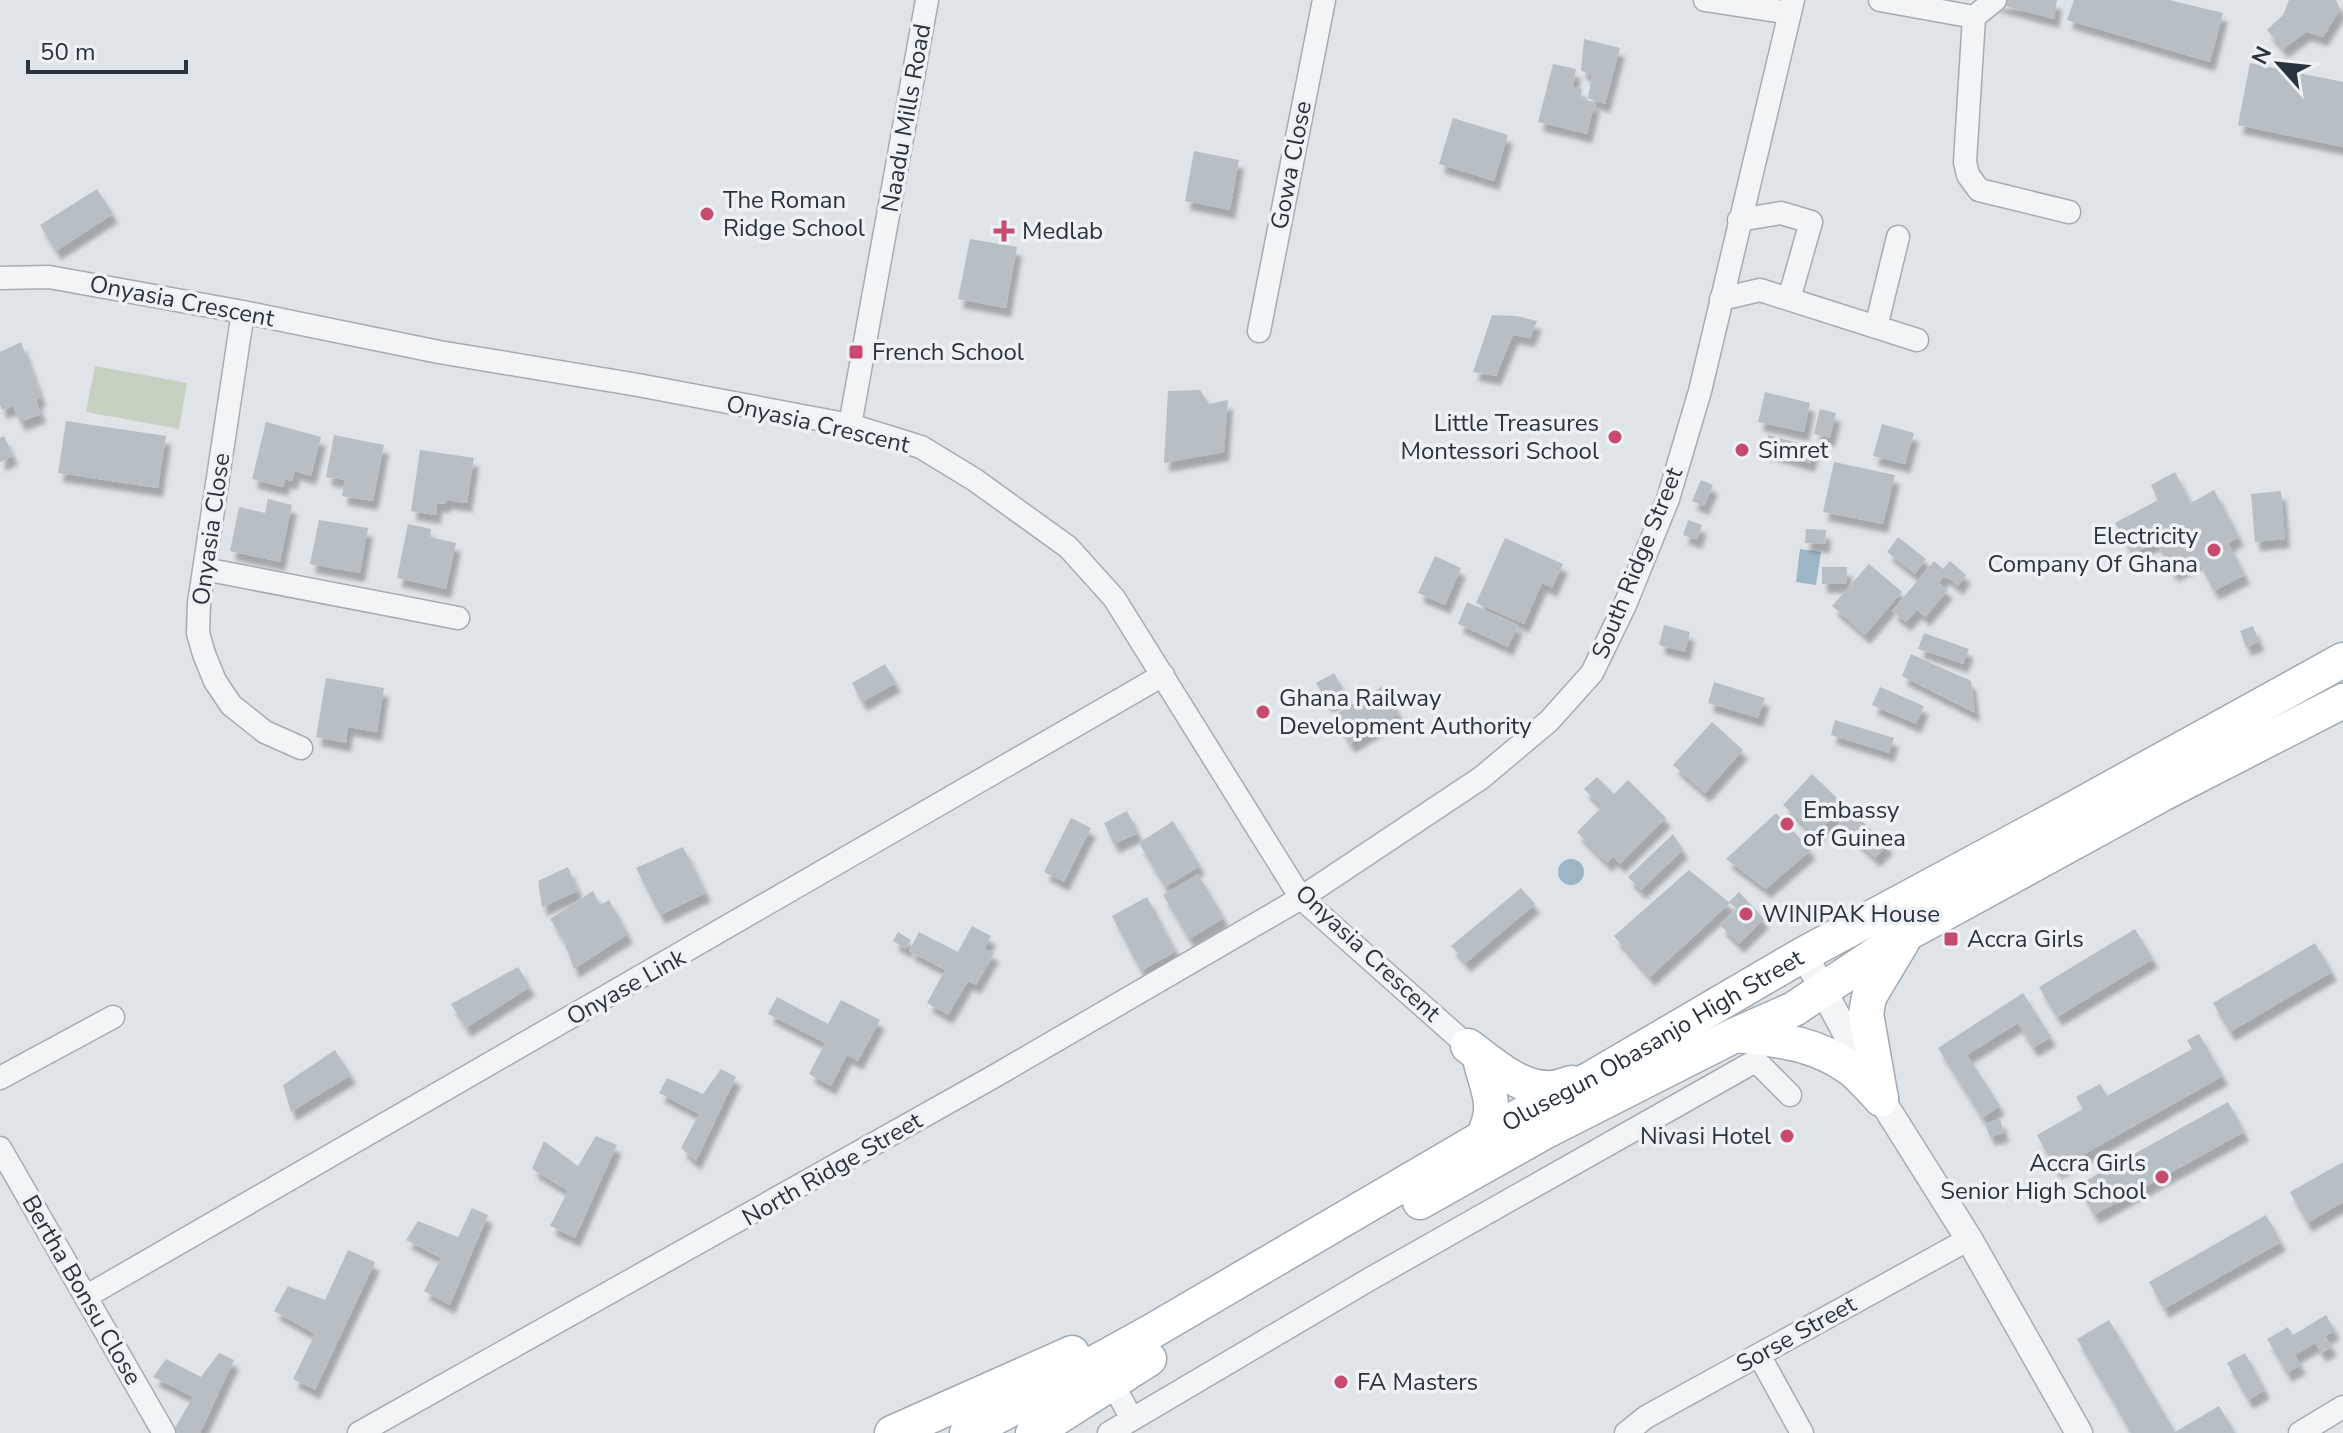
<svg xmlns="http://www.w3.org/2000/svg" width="2343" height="1433" font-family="'Nunito Sans',sans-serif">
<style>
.green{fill:#c7d1c1}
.water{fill:#9cb6c6}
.building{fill:#b7bec4;filter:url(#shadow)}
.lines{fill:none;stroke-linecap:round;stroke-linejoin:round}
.minor-casing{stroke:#a5acb2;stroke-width:25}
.tertiary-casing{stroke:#a5acb2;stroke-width:29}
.primary-casing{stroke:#9faab3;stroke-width:37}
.minor{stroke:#f2f4f6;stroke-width:22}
.tertiary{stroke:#f2f4f6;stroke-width:26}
.primary{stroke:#fff;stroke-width:34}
.poi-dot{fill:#c74a6f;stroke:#eff2f5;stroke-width:3}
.labels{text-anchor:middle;stroke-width:7;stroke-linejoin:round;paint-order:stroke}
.street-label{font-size:24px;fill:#29343e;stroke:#eff2f5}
.poi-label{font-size:24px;fill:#29343e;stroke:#eff2f5;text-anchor:start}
</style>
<defs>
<filter id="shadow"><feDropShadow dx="5" dy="9" stdDeviation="2" flood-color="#0004"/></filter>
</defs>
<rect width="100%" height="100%" fill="#dfe4e8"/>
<!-- green -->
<path class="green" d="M95 366 187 383 179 429 86 412Z"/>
<!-- water -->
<path class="water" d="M1800 549 1821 552 1816 585 1796 582Z
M1558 872a13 13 0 1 1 26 0a13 13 0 1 1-26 0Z"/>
<!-- building -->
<path class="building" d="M1995 0H2057L2054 19 1994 3Z
M2074 0H2169L2223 13 2210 62 2067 20Z
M2289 0H2336L2340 10 2323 37 2306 32 2283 49 2267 30 2283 15Z
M1584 39 1620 48 1605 104 1588 98 1592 76 1581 70Z
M2250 63 2343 82V147L2238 125Z
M1553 64 1576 69 1573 87 1582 89 1580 99 1595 102 1587 134 1538 122Z
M1453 118 1508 135 1494 181 1439 164Z
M1194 151 1239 160 1230 210 1185 201Z
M97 189 113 214 56 251 40 225Z
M970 239 1017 247 1006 308 958 299Z
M1492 315 1516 316 1537 321 1530 338 1513 335 1496 376 1473 372Z
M21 342 41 397 36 400 41 414 20 422 13 406 2 410 0 405V352Z
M1200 390 1209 404 1228 400 1224 452 1164 463 1168 391Z
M1765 392 1810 403 1804 432 1758 422Z
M1820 409 1836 413 1830 438 1814 434Z
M66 421 166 436 158 488 58 473Z
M266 422 321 437 311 476 295 471 292 481 285 479 283 487 252 479Z
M1882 424 1914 433 1905 464 1873 456Z
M334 435 384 445 373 501 342 496 345 480 326 477Z
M1768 435 1814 447 1810 463 1764 450Z
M4 436 13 456 0 462V438Z
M420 450 474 458 467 503 446 500 445 504 437 503 436 515 411 511Z
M1834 462 1895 475 1883 524 1823 512Z
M2175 472 2191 503 2214 490 2239 537 2228 543 2245 575 2214 591 2198 560 2173 573 2156 541 2132 555 2115 523 2158 500 2151 485Z
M1701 480 1713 485 1704 506 1692 501Z
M2281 491 2285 539 2255 542 2251 494Z
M268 499 292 505 280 562 230 551 239 507 265 513Z
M319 520 368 528 360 573 310 564Z
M1688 520 1702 525 1697 540 1683 535Z
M408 524 431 529 430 537 456 543 446 589 397 578Z
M1806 529 1826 530 1825 544 1805 543Z
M1898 537 1926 559 1915 574 1887 552Z
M1505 538 1563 564 1552 588 1542 583 1524 624 1476 603Z
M1435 556 1461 568 1445 605 1418 593Z
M1934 561 1943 569 1950 561 1966 575 1958 586 1945 575 1939 583 1948 590 1925 617 1917 610 1906 622 1892 611Z
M1869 564 1902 592 1865 635 1832 606Z
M1822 567H1847L1846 584H1822Z
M1467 602 1518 625 1508 647 1458 624Z
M1664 625 1690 632 1685 652 1659 645Z
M2253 626 2259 642 2246 647 2240 631Z
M1924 633 1969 649 1963 664 1918 649Z
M1911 654 1971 681 1975 713 1902 676Z
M885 664 896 683 862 702 852 683Z
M1334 673 1346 695 1328 704 1316 683Z
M326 678 384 688 377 732 348 727 346 743 316 737Z
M1714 682 1765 698 1758 718 1708 703Z
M1383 686 1399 714 1350 744 1333 716Z
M1880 687 1924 706 1916 724 1872 705Z
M1835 720 1894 738 1889 753 1831 735Z
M1712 722 1743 750 1705 793 1673 765Z
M1812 774 1844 805 1815 835 1783 805Z
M1597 777 1614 794 1628 780 1666 818 1620 864 1613 857 1607 863 1577 832 1602 807 1584 789Z
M1127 811 1138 833 1114 844 1104 823Z
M1851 811 1888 845 1875 858 1839 824Z
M1776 813 1811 850 1766 889 1726 859Z
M1071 818 1091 828 1064 882 1044 872Z
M1173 821 1200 866 1165 887 1139 843Z
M1673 834 1683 850 1641 890 1628 877Z
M683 847 706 893 660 915 636 868Z
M568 867 578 891 542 907 538 881Z
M1689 870 1730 903 1650 977 1614 936Z
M1198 874 1224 918 1189 939 1163 895Z
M1521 888 1535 904 1466 963 1451 946Z
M593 891 600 905 609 900 628 934 574 969 564 941 550 919Z
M1739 892 1764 919 1739 944 1720 925 1737 909 1729 902Z
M1147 897 1176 951 1141 971 1112 916Z
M972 926 991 936 975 968 986 949 994 953 976 985 968 981 948 1015 927 1003 945 970 909 951 919 932 958 952Z
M2135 929 2153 959 2057 1017 2039 987Z
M898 932 911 940 906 949 893 941Z
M2315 943 2332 972 2230 1032 2213 1003Z
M518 967 530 987 466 1028 451 1004Z
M2023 993 2051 1037 2033 1048 2018 1023 1967 1055 2000 1106 1982 1118 1938 1048Z
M777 997 828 1024 841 1000 880 1020 858 1061 847 1055 831 1086 809 1074 825 1043 768 1014Z
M2199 1034 2223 1076 2056 1170 2037 1135 2083 1109 2076 1097 2100 1084 2107 1096 2192 1049 2187 1040Z
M335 1050 351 1075 291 1112 283 1085Z
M721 1069 736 1077 696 1161 681 1148 699 1114 659 1093 667 1078 703 1094Z
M2228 1102 2244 1132 2094 1215 2078 1185Z
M2000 1119 2004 1133 1990 1137 1985 1124Z
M596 1136 617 1145 575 1238 550 1226 568 1191 532 1169 544 1141 578 1166Z
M2343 1162V1202L2307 1223 2290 1192Z
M472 1208 488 1215 450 1305 424 1291 441 1258 406 1240 418 1221 458 1237Z
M2266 1215 2281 1242 2164 1309 2149 1282Z
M348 1250 375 1262 315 1390 293 1379 315 1334 274 1311 288 1286 325 1300Z
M2326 1315 2335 1331 2325 1336 2332 1347 2321 1353 2315 1343 2295 1355 2301 1365 2287 1373 2267 1339 2288 1327 2293 1335Z
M2109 1320 2175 1432 2219 1406 2235 1433H2131L2077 1339Z
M219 1353 234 1360 200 1433H172L193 1397 153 1377 166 1359 201 1377Z
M2245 1353 2265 1390 2248 1400 2227 1363Z"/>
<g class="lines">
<!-- minor casing -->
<g class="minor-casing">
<path id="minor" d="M1705 0 1790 13
M1880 0 1974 17
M1995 0 1974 17 1965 162 1968 175 1979 190 2069 212
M1739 220 1781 213 1811 222 1789 299
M0 278 49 277 243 312 439 352 638 385 850 425 921 447 975 480 1068 547 1114 598 1301 898 1468 1046 1476 1057
M1721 299 1760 290 1917 340
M243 312 199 603 198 633 204 654 215 681 231 705 265 732 301 748
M1876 327 1898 237
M1259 331 1324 0
M850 425 927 0
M204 569 458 618
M0 1078 113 1017
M0 1148 164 1433
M87 1296 1163 675
M1759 1355 1802 1433
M1111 1381 1132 1419
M359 1433 993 1077 1301 898 1481 778 1549 721 1592 673 1625 605 1668 499 1700 391 1793 0
M1109 1433 1370 1279 1750 1064H1759L1790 1095
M1626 1433 1646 1417 1969 1239
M2300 1433 2343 1407"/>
</g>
<!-- tertiary casing -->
<g class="tertiary-casing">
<path id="tertiary" d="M1804 954 1881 1099 1969 1239 2079 1433"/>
</g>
<!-- primary casing -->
<g class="primary-casing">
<g id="primary">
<path d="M1736 1035C1778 1040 1813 1042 1850 1068 1861 1076 1871 1089 1881 1099"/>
<path d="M1468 1046C1490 1062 1518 1088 1547 1088 1555 1089 1564 1085 1572 1083"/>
<path d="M1481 1063C1490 1096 1498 1108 1482 1139"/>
<path d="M1881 1099 1866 1014 1869 997 1902 942"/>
<path d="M1420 1202 1546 1131 1735 1035 1794 1009 1908 933 2162 794 2343 701"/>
<path d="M892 1433 1072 1353"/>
<path id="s1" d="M967 1433 1149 1333 1530 1110 1592 1078 1804 954 2064 814 2343 660"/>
<path d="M1033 1433 1149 1359"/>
</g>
</g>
<!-- minor -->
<use href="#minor" class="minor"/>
<!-- tertiary -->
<use href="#tertiary" class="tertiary"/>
<!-- primary -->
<use href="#primary" class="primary"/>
</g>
<!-- markers -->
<g class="poi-dot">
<circle cx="707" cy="214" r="8"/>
<path d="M1000 219h8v8h8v8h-8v8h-8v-8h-8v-8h8z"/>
<rect x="848" y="344" width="16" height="16" rx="4"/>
<circle cx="1615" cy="437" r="8"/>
<circle cx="1742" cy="450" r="8"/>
<circle cx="2214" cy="550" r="8"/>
<circle cx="1263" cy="712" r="8"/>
<circle cx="1787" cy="824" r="8"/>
<circle cx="1746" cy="914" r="8"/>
<rect x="1943" y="931" width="16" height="16" rx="4"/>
<circle cx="1787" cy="1136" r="8"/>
<circle cx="2162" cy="1177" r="8"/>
<circle cx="1341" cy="1382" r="8"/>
</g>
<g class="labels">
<!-- street labels -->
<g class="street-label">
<text transform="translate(906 118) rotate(-80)" y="8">Naadu Mills Road</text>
<text transform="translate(1291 165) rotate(-79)" y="8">Gowa Close</text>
<text transform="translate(182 301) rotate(11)" y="8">Onyasia Crescent</text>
<text transform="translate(818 424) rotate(13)" y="8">Onyasia Crescent</text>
<text transform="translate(211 529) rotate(-82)" y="8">Onyasia Close</text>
<text transform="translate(1637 563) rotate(-68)" y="8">South Ridge Street</text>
<text transform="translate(1368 953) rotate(43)" y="8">Onyasia Crescent</text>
<text transform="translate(626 987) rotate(-29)" y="8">Onyase Link</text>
<text dy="8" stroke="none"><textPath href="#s1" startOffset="790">Olusegun Obasanjo High Street</textPath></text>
<text transform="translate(832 1169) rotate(-30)" y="8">North Ridge Street</text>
<text transform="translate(82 1290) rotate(60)" y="8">Bertha Bonsu Close</text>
<text transform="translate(1796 1334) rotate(-29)" y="8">Sorse Street</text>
</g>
<!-- poi labels -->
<g class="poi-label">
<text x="723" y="208">The Roman<tspan x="723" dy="28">Ridge School</tspan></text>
<text x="1022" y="239">Medlab</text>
<text x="872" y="360">French School</text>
<text x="1599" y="431" text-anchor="end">Little Treasures<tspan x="1599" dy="28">Montessori School</tspan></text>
<text x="1758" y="458">Simret</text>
<text x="2198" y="544" text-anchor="end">Electricity<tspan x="2198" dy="28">Company Of Ghana</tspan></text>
<text x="1279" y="706">Ghana Railway<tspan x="1279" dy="28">Development Authority</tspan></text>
<text x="1803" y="818">Embassy<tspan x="1803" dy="28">of Guinea</tspan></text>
<text x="1762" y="922">WINIPAK House</text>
<text x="1967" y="947">Accra Girls</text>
<text x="1771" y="1144" text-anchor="end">Nivasi Hotel</text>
<text x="2146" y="1171" text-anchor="end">Accra Girls<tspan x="2146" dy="28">Senior High School</tspan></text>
<text x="1357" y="1390">FA Masters</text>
</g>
</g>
<!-- north arrow -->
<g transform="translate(2279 64) rotate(297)" stroke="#eff2f5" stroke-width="6" paint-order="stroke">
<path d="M0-6L14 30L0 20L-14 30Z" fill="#29343e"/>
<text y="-12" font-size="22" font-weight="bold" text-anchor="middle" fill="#29343e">N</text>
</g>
<!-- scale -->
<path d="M28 60v12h158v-12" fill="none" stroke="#29343e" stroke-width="4"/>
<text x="40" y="60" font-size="24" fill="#29343e" stroke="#eff2f5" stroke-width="6" paint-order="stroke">50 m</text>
</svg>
